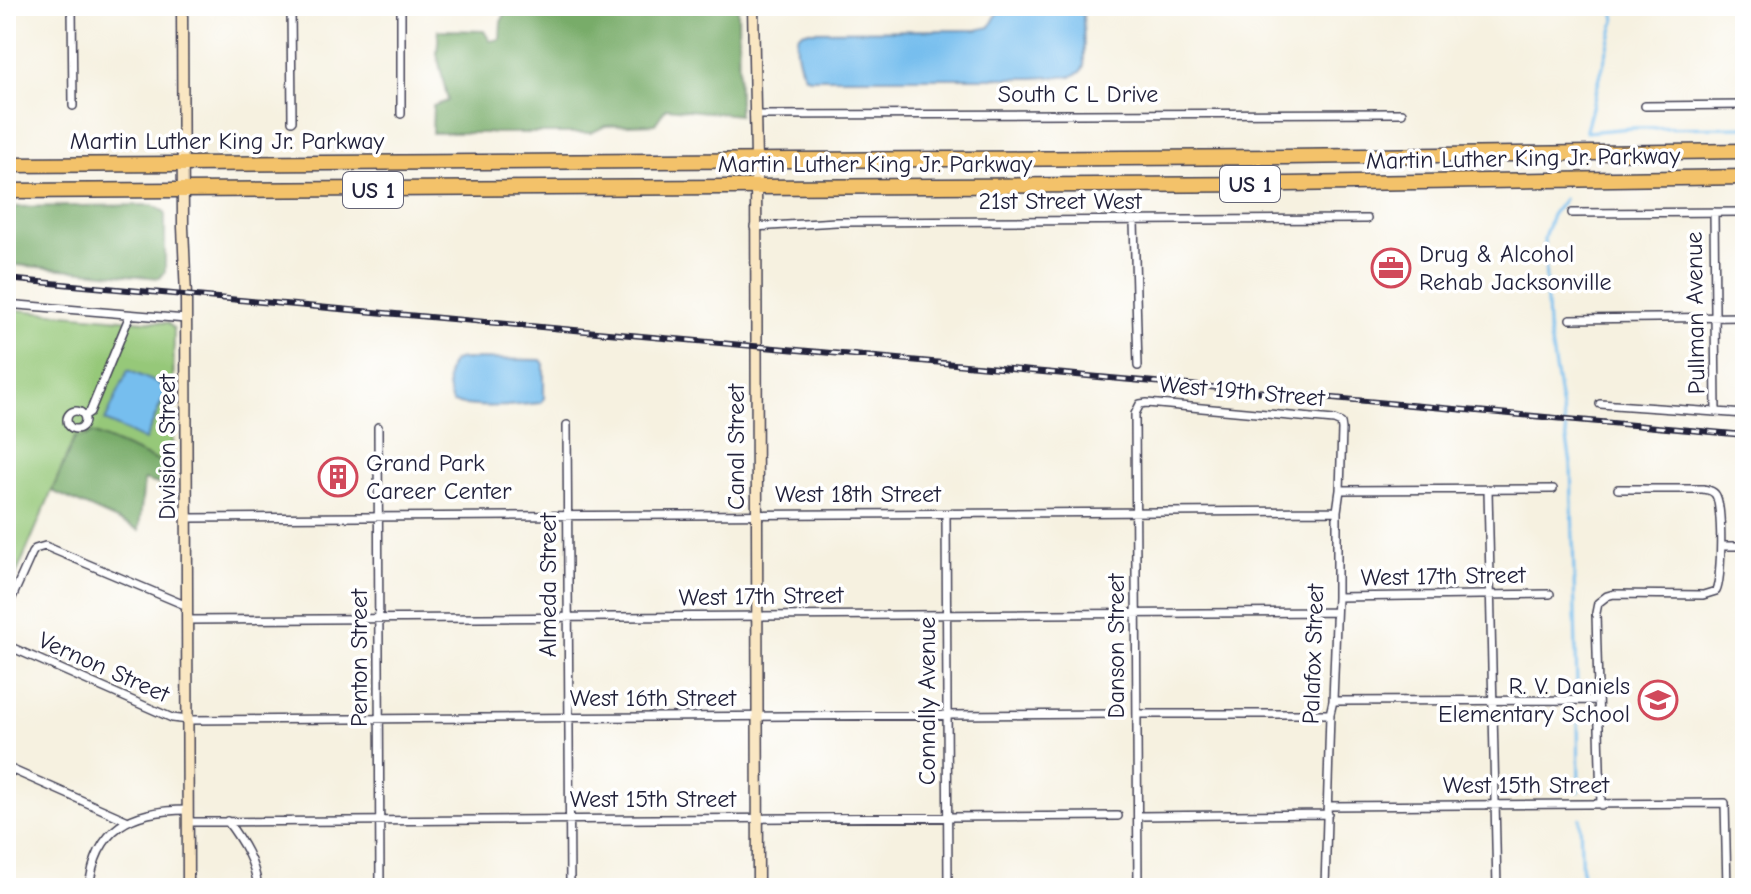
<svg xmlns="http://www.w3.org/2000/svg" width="1751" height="894" font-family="'Comic Neue',sans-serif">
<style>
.green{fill:#96c879;stroke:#5c755a;stroke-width:2}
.forest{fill:#78ac69;stroke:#4d6752;stroke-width:2}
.water{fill:#76beee;stroke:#4c7094;stroke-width:2}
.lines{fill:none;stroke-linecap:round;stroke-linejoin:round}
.stream{stroke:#76beee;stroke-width:3}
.street-casing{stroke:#424154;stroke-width:10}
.secondary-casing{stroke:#424154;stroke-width:13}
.highway-casing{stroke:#424154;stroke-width:17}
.street{stroke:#fff;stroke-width:7}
.secondary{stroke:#fae7c3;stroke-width:10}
.highway{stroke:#f3c26a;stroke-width:14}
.rail-casing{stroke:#22223b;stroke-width:6}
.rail{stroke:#fff;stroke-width:3;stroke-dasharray:9;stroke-linecap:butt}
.labels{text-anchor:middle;stroke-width:7;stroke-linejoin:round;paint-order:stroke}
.shield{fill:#fff;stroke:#646476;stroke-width:2}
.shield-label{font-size:22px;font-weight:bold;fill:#22223b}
.street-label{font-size:24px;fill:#22223b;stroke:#fff}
.poi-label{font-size:24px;fill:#22223b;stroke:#fff;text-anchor:start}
</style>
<rect width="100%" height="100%" fill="#fff"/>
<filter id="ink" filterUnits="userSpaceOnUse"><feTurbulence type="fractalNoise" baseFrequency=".0125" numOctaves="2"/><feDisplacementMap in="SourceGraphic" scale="16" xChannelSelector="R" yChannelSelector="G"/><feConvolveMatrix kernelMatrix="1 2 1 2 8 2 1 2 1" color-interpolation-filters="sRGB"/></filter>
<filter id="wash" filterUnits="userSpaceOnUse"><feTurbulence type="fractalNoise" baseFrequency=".006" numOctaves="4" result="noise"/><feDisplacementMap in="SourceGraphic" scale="32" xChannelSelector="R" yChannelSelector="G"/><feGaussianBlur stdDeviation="1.8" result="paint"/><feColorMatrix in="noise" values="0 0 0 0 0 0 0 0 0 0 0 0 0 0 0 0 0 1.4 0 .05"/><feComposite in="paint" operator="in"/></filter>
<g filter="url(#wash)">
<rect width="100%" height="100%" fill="#f6f1e0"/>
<!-- green -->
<path class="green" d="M6 309 168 323 174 329 172 467 92 433 85 437H75L6 598Z"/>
<!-- forest -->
<path class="forest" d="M509 6H738L739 115 666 108 655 124 605 126 591 133H432L433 106 448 101 437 54 439 30 484 31 490 41 500 39 501 22Z
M152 205 165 212V272L160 278 6 264V207Z
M92 433 172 467V488L144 480 139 530 52 491 75 437H85Z"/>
<!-- water -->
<path class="water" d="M1001 6H1083L1084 66 1081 72 1072 76 1032 78H810L806 77C800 70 793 44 799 35 800 33 803 32 805 31L977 30 990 27Z
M467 359 541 360 544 364V398L541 403C513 406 481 409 453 403 448 396 444 368 453 362 457 359 463 359 467 359Z
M128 370 168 388 145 440 105 421Z"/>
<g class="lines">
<!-- stream -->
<path class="stream" d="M1586 130 1615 20 1612 6
M1586 132 1631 128 1745 127
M1564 199 1552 215 1544 238 1548 326 1571 464 1577 687
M1578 714 1579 792
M1580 818 1582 888"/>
</g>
</g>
<g filter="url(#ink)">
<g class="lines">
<!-- street casing -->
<g class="street-casing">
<path id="street" d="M72 6 73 106
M291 6 292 121
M401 6V114
M1645 106 1745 105
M754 115 1402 113
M1714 212 1716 412
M1572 213 1745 212
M1134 221 1138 366
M754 227 836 222 1367 219
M6 304 186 319
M1570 319 1745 317
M1600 404 1745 414
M67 420a9 9 0 1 1 18 0a9 9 0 1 1-18 0Z
M84 416 90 412 130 315
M567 425 570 888
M378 427 380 888
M1340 490 1553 489
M1488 490 1497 888
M946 514 948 888
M187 518 1337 511
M1721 546H1745
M1337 597 1550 594
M6 611 32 553 35 549 45 546 187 606
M187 620 1335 612
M6 645 172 718 188 720 1119 714
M1333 701 1598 700
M1137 714H1330
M6 767 126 820
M1601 805 1596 613 1598 603 1607 596 1614 594 1703 595 1716 591C1722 579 1723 503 1715 494 1712 490 1708 490 1703 489H1618
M1328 806 1725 803 1727 888
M1138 816 1328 814
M227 821C243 842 255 862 258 888
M188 822 1118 816
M6 884 14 888
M89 888C96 827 131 810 188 810
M1138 888 1135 414 1140 404 1147 403 1334 420 1341 423 1342 430 1340 490 1337 511V597L1333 701 1330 714 1325 888"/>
</g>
<!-- secondary casing -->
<g class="secondary-casing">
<path id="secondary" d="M182 6 183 227 186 296 188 888
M753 6 756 160 758 888"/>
</g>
<!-- highway casing -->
<g class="highway-casing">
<path id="highway" d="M6 165 1287 157 1745 151
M6 191 1287 184 1745 177"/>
</g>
<!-- street -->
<use href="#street" class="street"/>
<!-- secondary -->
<use href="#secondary" class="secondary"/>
<!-- highway -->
<use href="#highway" class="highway"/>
<!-- rail casing -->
<g class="rail-casing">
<path id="rail" d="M6 279 1745 435"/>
</g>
<!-- rail -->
<use href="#rail" class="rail"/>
</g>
</g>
<!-- icons -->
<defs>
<g id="office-ring" transform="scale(2)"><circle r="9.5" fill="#fff" stroke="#d1495b" stroke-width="1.5"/><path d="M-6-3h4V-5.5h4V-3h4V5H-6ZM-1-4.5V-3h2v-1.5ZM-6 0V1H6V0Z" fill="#d1495b"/></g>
<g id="building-ring" transform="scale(2)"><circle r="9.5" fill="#fff" stroke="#d1495b" stroke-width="1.5"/><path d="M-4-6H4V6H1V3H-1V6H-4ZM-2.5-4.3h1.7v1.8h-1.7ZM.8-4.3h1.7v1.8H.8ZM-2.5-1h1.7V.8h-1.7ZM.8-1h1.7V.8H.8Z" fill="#d1495b"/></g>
<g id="school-ring" transform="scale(2)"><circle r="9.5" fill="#fff" stroke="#d1495b" stroke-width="1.5"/><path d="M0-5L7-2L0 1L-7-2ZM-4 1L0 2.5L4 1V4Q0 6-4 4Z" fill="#d1495b"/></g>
</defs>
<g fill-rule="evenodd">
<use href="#office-ring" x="1391" y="268"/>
<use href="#building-ring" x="338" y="477"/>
<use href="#school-ring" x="1658" y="700"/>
</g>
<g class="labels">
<!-- shield labels -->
<g class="shield">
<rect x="1220" y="166" width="60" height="36" rx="6"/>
<rect x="343" y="172" width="60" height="36" rx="6"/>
</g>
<g class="shield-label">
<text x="1250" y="192">US 1</text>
<text x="373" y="198">US 1</text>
</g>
<!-- street labels -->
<g class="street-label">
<text x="1078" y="102">South C L Drive</text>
<text x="227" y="149">Martin Luther King Jr. Parkway</text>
<text transform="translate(1523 158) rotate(-1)" y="8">Martin Luther King Jr. Parkway</text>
<text x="875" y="172">Martin Luther King Jr. Parkway</text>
<text x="1060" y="209">21st Street West</text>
<text transform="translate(1695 313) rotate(-91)" y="8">Pullman Avenue</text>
<text transform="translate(1242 391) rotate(5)" y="8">West 19th Street</text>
<text transform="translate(167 447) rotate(-90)" y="8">Division Street</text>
<text transform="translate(736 447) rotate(-90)" y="8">Canal Street</text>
<text x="858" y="502">West 18th Street</text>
<text transform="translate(1443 576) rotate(-1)" y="8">West 17th Street</text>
<text transform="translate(548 585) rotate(-90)" y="8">Almeda Street</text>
<text transform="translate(761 596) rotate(-1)" y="8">West 17th Street</text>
<text transform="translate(1116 646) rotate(-90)" y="8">Danson Street</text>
<text transform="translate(1313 654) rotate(-88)" y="8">Palafox Street</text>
<text transform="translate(359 658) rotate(-90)" y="8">Penton Street</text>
<text transform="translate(104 667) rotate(24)" y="8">Vernon Street</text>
<text x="653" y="706">West 16th Street</text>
<text transform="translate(927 701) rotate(-90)" y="8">Connally Avenue</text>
<text x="1526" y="793">West 15th Street</text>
<text x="653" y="807">West 15th Street</text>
</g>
<!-- poi labels -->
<g class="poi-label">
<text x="1419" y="262">Drug &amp; Alcohol<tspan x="1419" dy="28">Rehab Jacksonville</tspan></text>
<text x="366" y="471">Grand Park<tspan x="366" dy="28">Career Center</tspan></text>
<text x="1630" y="694" text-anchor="end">R. V. Daniels<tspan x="1630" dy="28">Elementary School</tspan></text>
</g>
</g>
<!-- margin -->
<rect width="1751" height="894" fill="none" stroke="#fff" stroke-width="32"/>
</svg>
